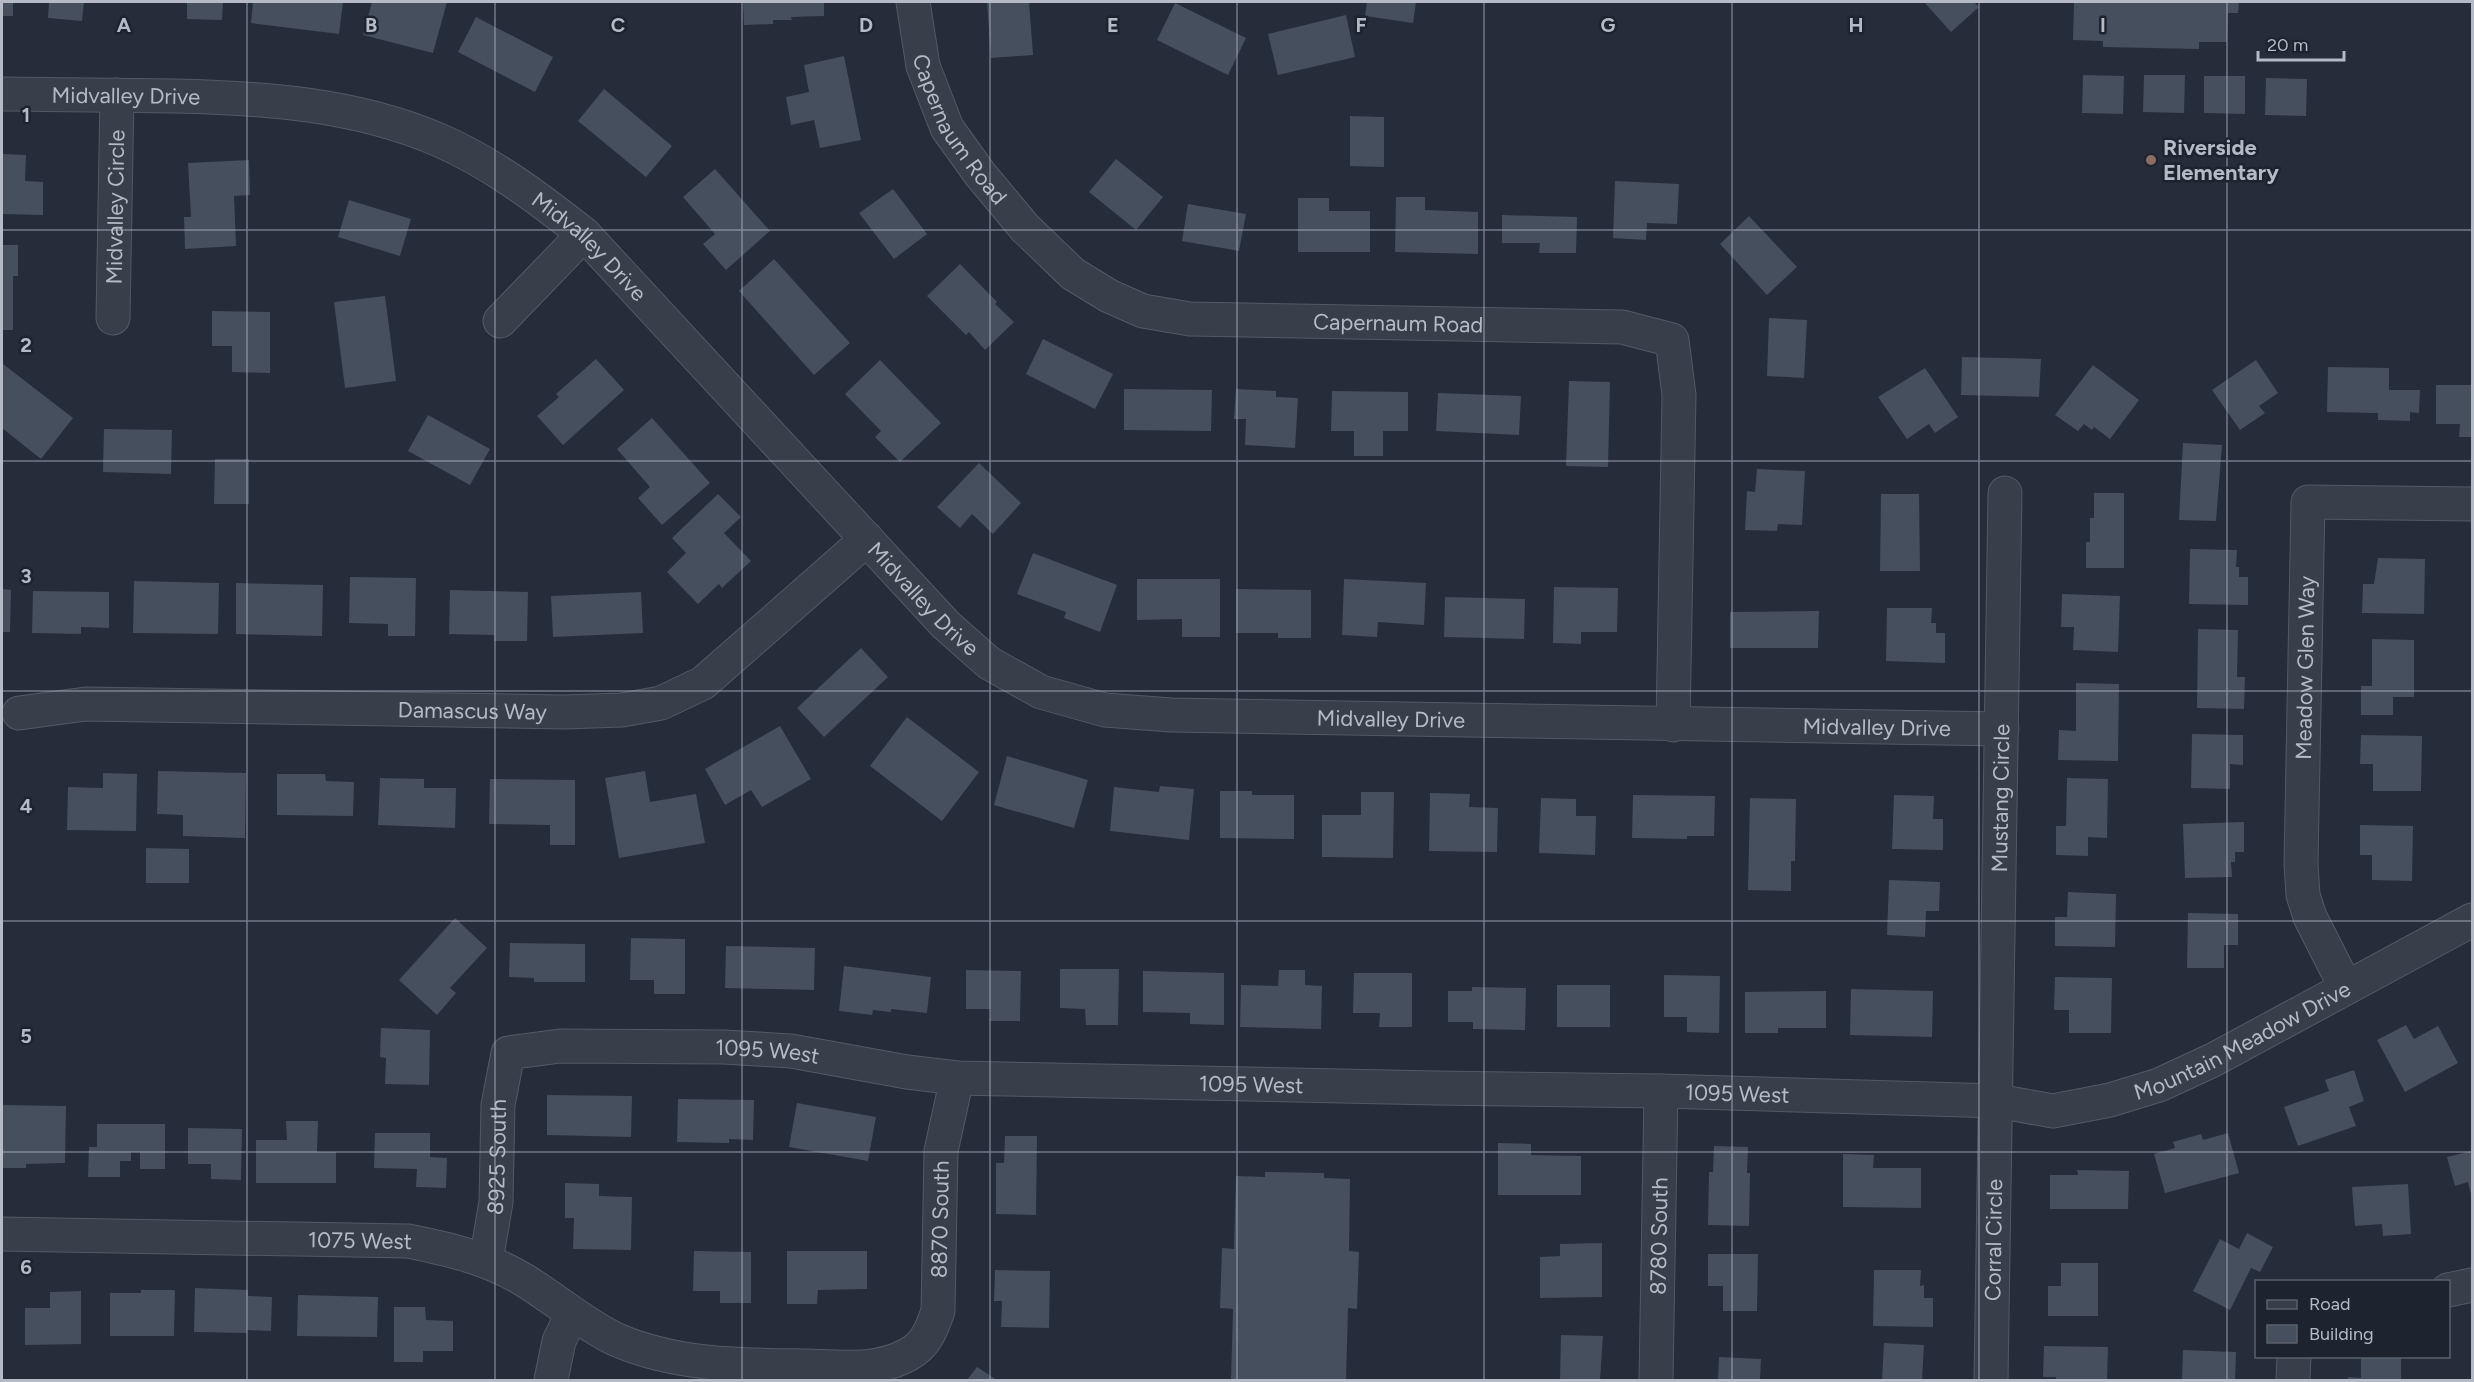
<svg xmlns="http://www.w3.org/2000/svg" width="2474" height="1382" font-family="Figtree,sans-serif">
  <rect width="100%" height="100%" fill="#252c3a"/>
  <g fill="#464f5e">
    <rect x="2" y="2" width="11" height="14"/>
    <path d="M49,2H84L82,21L48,18Z"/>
    <path d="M187,2H223L222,20L187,19Z"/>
    <path d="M253,2H343L339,34L251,23Z"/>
    <path d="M372,2H447L433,53L363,35Z"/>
    <path d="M743,2H824V16L791,17L792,20H773V24L744,25Z"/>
    <path d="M987,2H1029L1033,55L991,58Z"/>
    <path d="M1367,2H1416L1413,23L1365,16Z"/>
    <path d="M1924,2H1974L1979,7L1951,32Z"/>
    <path d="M2074,2H2239L2238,13H2228L2227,42H2199V49L2103,47V41L2073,40Z"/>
    <path d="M1175,3L1246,38L1228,75L1157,40Z"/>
    <path d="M1346,15L1355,57L1278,75L1268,34Z"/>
    <path d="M476,17L553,57L535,92L458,52Z"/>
    <path d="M844,56L861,140L820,148L814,120L791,125L786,97L809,92L804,65Z"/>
    <path d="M2083,75L2124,76L2123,114L2082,113Z"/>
    <path d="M2144,75H2185L2184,113L2143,112Z"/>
    <path d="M2204,76H2245V114L2204,113Z"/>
    <path d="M2266,78L2307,79L2306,116L2265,115Z"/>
    <path d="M604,89L672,146L646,177L578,121Z"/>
    <path d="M1350,116L1384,117V167L1350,166Z"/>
    <path d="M2,154L26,155L25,181L43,182V215L2,214Z"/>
    <path d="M1116,159L1163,197L1136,230L1089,192Z"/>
    <path d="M249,160L250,195L234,196L236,246L185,249L184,217H191L188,163Z"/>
    <path d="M715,169L770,231L726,270L703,244L715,234L683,197Z"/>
    <path d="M1615,181L1679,184L1677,224L1647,223L1646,240L1613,238Z"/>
    <path d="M893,189L927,234L894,259L859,213Z"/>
    <path d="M1396,197H1425V210L1478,212V254L1395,252Z"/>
    <path d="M1298,198H1329V211H1370V252H1298Z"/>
    <path d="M349,200L411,219L400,256L338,237Z"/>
    <path d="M1188,204L1246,214L1239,251L1182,241Z"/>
    <path d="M1502,215L1577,217L1576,253H1539L1540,243H1502Z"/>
    <path d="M1749,216L1797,267L1767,295L1720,244Z"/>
    <path d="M2,245H18V276H13V330H2Z"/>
    <path d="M774,259L850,343L814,375L739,291Z"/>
    <path d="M960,264L997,302L995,304L1014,322L985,350L969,332L966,335L927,296Z"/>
    <path d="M385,296L396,381L345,388L334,302Z"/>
    <path d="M212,311L270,312V373L232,372V346H212Z"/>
    <path d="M1769,318L1807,320L1804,378L1767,376Z"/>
    <path d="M1043,339L1113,374L1095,409L1026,374Z"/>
    <path d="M1962,357L2041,359L2039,397L1961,395Z"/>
    <path d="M596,359L624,390L563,445L537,416L559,397L556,394Z"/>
    <path d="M880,360L941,423L900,462L875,437L881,431L845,394Z"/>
    <path d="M2256,360L2278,393L2259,406L2265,413L2240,430L2212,390Z"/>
    <path d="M3,364L73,418L41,459L2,428V366Z"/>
    <path d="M2093,365L2139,400L2110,439L2094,427L2092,430L2084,424L2078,431L2055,415Z"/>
    <path d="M2328,367L2389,368V390H2420L2419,413L2410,412V421L2378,420V413L2327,412Z"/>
    <path d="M1925,368L1958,417L1935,433L1929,424L1907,439L1878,397Z"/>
    <path d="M1569,381L1610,382L1608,467L1566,466Z"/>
    <path d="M2436,385H2472V437H2459L2460,424H2436Z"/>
    <path d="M1124,389L1212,390L1211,431L1124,430Z"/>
    <path d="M1236,389L1276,391V397L1298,398L1295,448L1245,445L1246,419H1234Z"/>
    <path d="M1332,391L1408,392V431H1383V456H1354V431H1331Z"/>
    <path d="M1438,393L1521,396L1519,435L1436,431Z"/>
    <path d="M428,415L490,449L470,485L408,451Z"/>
    <path d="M652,418L710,483L662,525L638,498L650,487L617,449Z"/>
    <path d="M104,429L172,430L171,474L103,472Z"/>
    <path d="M2183,443L2222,445L2216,521L2179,520Z"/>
    <path d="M215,459H249V504H214Z"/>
    <path d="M979,463L1021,503L993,534L972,514L960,528L937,507Z"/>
    <path d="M1757,469L1805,471L1802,525L1778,524L1777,531L1745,530L1747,491L1755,492Z"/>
    <path d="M2094,493H2124V568H2086V542H2090V518H2094Z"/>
    <path d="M718,494L741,517L724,533L751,561L722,588L719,584L698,604L667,572L686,553L672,538Z"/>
    <path d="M1881,494H1919L1920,571H1880Z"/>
    <path d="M2190,549L2237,550L2236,567H2239V577H2248V605L2189,604Z"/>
    <path d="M1033,553L1117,585L1100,632L1064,618L1066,612L1017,594Z"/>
    <path d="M2378,558L2425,559L2424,614L2362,613L2363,584H2374Z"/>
    <path d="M350,577L416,578L415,636H388V624L349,623Z"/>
    <path d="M1137,579H1220V637H1182V619L1137,620Z"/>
    <path d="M1344,579L1426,583L1424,625L1378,622L1377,637L1342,635Z"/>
    <path d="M134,581L219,583L218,634L133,633Z"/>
    <path d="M236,583L323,585L322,636L236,634Z"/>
    <path d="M1554,587L1618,588L1617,632H1581V644L1553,643Z"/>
    <path d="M2,589L11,590L10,632H2Z"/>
    <path d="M1236,589L1311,590V638H1278V633H1236Z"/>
    <path d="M450,590L528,592L527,641H494V635L449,634Z"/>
    <path d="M33,591L109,592V628L81,627V634L32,633Z"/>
    <path d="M641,592L643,633L553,637L551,596Z"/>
    <path d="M2062,594L2120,596L2118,652L2073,650L2074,627H2061Z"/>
    <path d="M1445,597L1525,599L1524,639L1444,637Z"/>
    <path d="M1887,608H1932L1931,623H1936V633H1945V663L1886,661Z"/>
    <path d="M1819,611L1818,648H1730V612Z"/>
    <path d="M2198,629L2238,630L2237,677H2245L2244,709L2197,708Z"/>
    <path d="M2372,639L2414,640V697H2393V715H2361V686H2372Z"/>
    <path d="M861,648L888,677L824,737L797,708Z"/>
    <path d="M2076,683L2119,684L2118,761L2058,760L2059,730L2076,731Z"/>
    <path d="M907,717L979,772L942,821L870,766Z"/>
    <path d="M780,726L811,779L762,807L751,790L725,805L705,769Z"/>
    <path d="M2192,734L2243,735V765L2230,764V789L2191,788Z"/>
    <path d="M2361,735L2422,736L2421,791H2373V764H2360Z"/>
    <path d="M1007,756L1088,780L1074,828L994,805Z"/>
    <path d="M158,771L246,773L245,838L183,836V815L157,814Z"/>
    <path d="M645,771L650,802L696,794L705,843L619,858L605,778Z"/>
    <path d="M103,773L137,774L136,831L67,830L68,787L103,788Z"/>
    <path d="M277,774H325L326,781L354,782L353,816L277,815Z"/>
    <path d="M380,778L424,779V788H456L455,828L378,825Z"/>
    <path d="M2067,778L2108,779L2107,838L2088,837V856L2056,855V826H2066Z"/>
    <path d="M490,779L575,780V845H550V825L489,824Z"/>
    <path d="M1160,786L1194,789L1189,840L1110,831L1114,787L1159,792Z"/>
    <path d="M1220,791H1252V795H1294V839L1220,838Z"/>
    <path d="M1361,792H1394L1393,858L1322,857V815H1361Z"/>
    <path d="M1430,793L1470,794L1469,807L1498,808L1497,852L1429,851Z"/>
    <path d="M1633,795L1715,796L1714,836H1687V839L1632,838Z"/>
    <path d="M1894,795L1934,796L1933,819H1943V850L1892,849Z"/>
    <path d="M1541,798L1576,799V816H1596L1595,855L1539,853Z"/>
    <path d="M1750,798L1796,799L1795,861H1791V891L1748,890Z"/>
    <path d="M2244,822V852H2235V862H2231L2232,877L2185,878L2183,824Z"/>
    <path d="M2360,825L2413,826L2412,881L2372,880V855H2360Z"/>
    <path d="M146,848L189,849V883H146Z"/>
    <path d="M1889,880L1940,882L1939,911H1926L1925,937L1887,935Z"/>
    <path d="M2068,892L2116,894L2115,947L2055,946V917H2067Z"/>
    <path d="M2188,913L2238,914V945H2224V968H2187Z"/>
    <path d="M455,918L487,948L450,988L456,993L437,1015L399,980Z"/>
    <path d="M631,938L685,939V994H654V980H630Z"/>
    <path d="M510,943L585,944V982H534V978L509,977Z"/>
    <path d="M726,946L815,948L814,990L725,988Z"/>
    <path d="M844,966L931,977L927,1013L891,1009V1012L873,1010L872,1015L839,1011Z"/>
    <path d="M1060,969H1119L1118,1025H1086L1085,1009L1060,1008Z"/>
    <path d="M966,970L1021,971L1020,1021H990L991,1009H966Z"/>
    <path d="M1279,970H1305V985L1322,986L1321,1029L1240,1027L1241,985L1278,986Z"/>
    <path d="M1143,971L1224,973V1025L1190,1024V1013L1143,1012Z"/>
    <path d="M1354,973H1412V1027H1379L1380,1013H1353Z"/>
    <path d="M1664,975L1720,976L1719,1033L1687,1032V1017H1664Z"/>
    <path d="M2055,977L2112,978L2111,1033H2069V1010H2054Z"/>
    <rect x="1557" y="985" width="53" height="42"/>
    <path d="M1472,987L1526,988L1525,1030L1473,1029V1022H1448V991H1472Z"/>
    <path d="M1851,989L1933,991L1932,1037L1850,1035Z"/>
    <path d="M1826,991V1028H1778V1033H1745V992Z"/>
    <path d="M2406,1025L2414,1039L2438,1026L2458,1063L2405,1092L2377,1040Z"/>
    <path d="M381,1028L430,1030L429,1085L385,1084L386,1058L380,1057Z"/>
    <path d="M2354,1070L2364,1101L2349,1107L2356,1126L2298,1146L2284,1107L2329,1091L2325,1080Z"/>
    <path d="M547,1095L632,1096L631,1137L547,1135Z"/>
    <path d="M678,1099L754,1100L753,1140L729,1139V1143L677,1142Z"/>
    <path d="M797,1103L876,1117L868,1161L789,1147Z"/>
    <path d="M2,1105L66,1106L65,1163L26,1164V1168H2Z"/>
    <path d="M286,1121H318L317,1152H336V1183H256V1140H287Z"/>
    <path d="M97,1124H165V1169H140V1152H131V1161H120V1177H88L89,1147H97Z"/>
    <path d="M188,1128L242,1129L241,1180L211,1179V1164H188Z"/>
    <path d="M375,1133H430V1157L447,1158L446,1188L416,1187L417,1169L374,1168Z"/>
    <path d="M2228,1133L2239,1173L2165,1193L2154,1154L2175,1148L2173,1142L2201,1134L2203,1140Z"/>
    <path d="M1005,1136H1037L1036,1215L996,1214V1163H1004Z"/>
    <path d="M1498,1143L1531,1144V1155L1581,1156V1195H1498Z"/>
    <path d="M1714,1146L1748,1147L1747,1173H1750L1749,1226L1708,1225L1709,1172H1713Z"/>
    <path d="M2472,1151V1198L2468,1182L2455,1186L2447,1157Z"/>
    <path d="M1843,1154L1874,1155L1873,1168H1921V1208L1843,1207Z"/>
    <path d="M2077,1170L2129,1171L2128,1209H2050V1175H2078Z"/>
    <path d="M1265,1172L1324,1173V1178L1350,1179L1349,1251L1359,1252L1357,1309L1348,1308L1346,1380H1231L1233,1309L1220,1308L1222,1248L1234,1249L1236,1176L1265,1177Z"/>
    <path d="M565,1183L599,1184V1196L632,1197L631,1250L573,1249L574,1218H565Z"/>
    <path d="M2408,1184L2411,1234L2383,1236L2382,1224L2355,1226L2352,1187Z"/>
    <path d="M2247,1233L2273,1247L2260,1272L2251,1268L2230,1310L2193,1291L2220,1239L2239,1249Z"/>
    <path d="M1602,1243V1297L1540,1298V1257L1560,1256V1244Z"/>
    <path d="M694,1251L751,1252V1303H720V1291H693Z"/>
    <path d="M787,1251H867V1289L818,1290L817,1304H787Z"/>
    <path d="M1708,1254H1758L1757,1311H1723V1286H1708Z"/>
    <path d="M2061,1263H2098V1316H2048V1286H2061Z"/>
    <path d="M995,1270L1050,1271L1049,1328L1001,1327L1002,1301H994Z"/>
    <path d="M1874,1270H1921L1920,1286L1924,1285V1298H1933V1327L1873,1326Z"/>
    <path d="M195,1288L248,1290V1296L272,1297L271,1331L247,1330V1333L194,1332Z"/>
    <path d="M141,1290H175L174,1336H110V1293H141Z"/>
    <path d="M81,1291V1344L25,1345V1308H50V1292Z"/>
    <path d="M298,1295L378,1297L377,1337L297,1336Z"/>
    <path d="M394,1307H425L426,1320L453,1321V1351H423V1362H394Z"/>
    <path d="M1561,1335L1603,1336L1600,1380H1560Z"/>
    <path d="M1884,1343L1924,1345L1922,1380H1882Z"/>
    <path d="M2044,1346L2108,1347L2107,1380H2056V1377H2043Z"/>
    <path d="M2183,1350L2236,1352L2235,1380H2182Z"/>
    <path d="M2361,1356L2401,1357V1380H2348V1377L2361,1378Z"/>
    <path d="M1719,1357L1761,1359L1760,1380H1718Z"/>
    <path d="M977,1367L997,1380H967Z"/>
  </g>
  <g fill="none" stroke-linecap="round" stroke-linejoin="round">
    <g stroke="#535a66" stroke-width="35">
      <g id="minor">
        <path id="s1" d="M913,2L923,66L947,128L980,174L1025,228L1073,274L1109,296L1143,311L1190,319L1622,327L1672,340L1679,395L1673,725"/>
        <path id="s2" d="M2,94C59,95 117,95 175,96C265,98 355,104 439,140C492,163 538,198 584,234L946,625L989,663L1041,692L1105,710L1171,715L2002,729"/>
        <path id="s3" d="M113,318L117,95"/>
        <path d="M500,321L584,234"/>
        <path id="s4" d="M19,713L86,704L564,712L622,710L661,703L703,683L867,539"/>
        <path id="s5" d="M2346,988L2310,917L2303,895L2301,864L2308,502L2472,504"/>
        <path id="s6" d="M2,1234L408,1241C448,1249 488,1258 524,1280C555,1299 582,1323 615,1339C676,1366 742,1365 807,1366C841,1367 878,1372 909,1354C926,1345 932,1328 938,1311L941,1151L957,1078"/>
        <path id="s7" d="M486,1261L496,1202L498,1105L508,1053L560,1046L724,1047L791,1051L907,1072L957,1078L1436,1088L1661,1091L1997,1101L2053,1111L2110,1100L2159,1085L2213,1060L2472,920"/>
        <path d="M2448,1290L2472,1285"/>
        <path d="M551,1380L559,1341L572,1314"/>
        <path id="s8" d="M1656,1380L1661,1091"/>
        <path id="s9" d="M1991,1380L2005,493"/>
        <path d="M2293,1380L2294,1356"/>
      </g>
    </g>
    <use href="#minor" stroke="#383f4b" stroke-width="33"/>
  </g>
  <path fill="none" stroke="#b4bac6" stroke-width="1.5" stroke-opacity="0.55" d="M247,2V1380M495,2V1380M742,2V1380M990,2V1380M1237,2V1380M1484,2V1380M1732,2V1380M1979,2V1380M2227,2V1380M2,230H2472M2,461H2472M2,691H2472M2,921H2472M2,1152H2472"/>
  <circle fill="#8d6e63" stroke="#1d2430" stroke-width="2" cx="2151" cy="160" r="6"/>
  <g text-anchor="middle" stroke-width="5" stroke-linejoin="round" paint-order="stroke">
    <g font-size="22" fill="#b4bac6" stroke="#1d2430">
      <text dy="8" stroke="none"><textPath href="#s2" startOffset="124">Midvalley Drive</textPath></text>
      <text dy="8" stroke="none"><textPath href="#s1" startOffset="138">Capernaum Road</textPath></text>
      <text dy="8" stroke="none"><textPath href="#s3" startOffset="111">Midvalley Circle</textPath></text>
      <text dy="8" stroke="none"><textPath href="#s2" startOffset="628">Midvalley Drive</textPath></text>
      <text dy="8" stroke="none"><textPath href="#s1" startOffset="660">Capernaum Road</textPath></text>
      <text dy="8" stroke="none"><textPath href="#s2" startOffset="1114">Midvalley Drive</textPath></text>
      <text dy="8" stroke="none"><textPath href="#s5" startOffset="330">Meadow Glen Way</textPath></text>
      <text dy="8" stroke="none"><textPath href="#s4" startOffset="454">Damascus Way</textPath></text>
      <text dy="8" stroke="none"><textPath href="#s2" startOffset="1618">Midvalley Drive</textPath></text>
      <text dy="8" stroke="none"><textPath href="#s2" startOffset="2104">Midvalley Drive</textPath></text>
      <text dy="8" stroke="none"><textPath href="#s9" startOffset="582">Mustang Circle</textPath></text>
      <text dy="8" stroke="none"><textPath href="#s7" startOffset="1962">Mountain Meadow Drive</textPath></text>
      <text dy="8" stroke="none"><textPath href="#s7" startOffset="470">1095 West</textPath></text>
      <text dy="8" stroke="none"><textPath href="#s7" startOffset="956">1095 West</textPath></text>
      <text dy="8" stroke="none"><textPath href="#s7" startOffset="1442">1095 West</textPath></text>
      <text dy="8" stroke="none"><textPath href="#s7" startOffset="105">8925 South</textPath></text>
      <text dy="8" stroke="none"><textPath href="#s6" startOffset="1082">8870 South</textPath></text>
      <text dy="8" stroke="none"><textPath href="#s8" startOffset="144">8780 South</textPath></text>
      <text dy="8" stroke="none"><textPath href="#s6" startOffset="358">1075 West</textPath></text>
      <text dy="8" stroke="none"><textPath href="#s9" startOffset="140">Corral Circle</textPath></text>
    </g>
    <g font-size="22" font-weight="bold" fill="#b4bac6" stroke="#1d2430" text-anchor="start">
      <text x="2163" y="155">Riverside<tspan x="2163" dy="25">Elementary</tspan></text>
    </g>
  </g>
  <g font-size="20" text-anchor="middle" font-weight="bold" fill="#b4bac6" stroke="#1d2430" stroke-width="5" stroke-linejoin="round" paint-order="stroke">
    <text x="124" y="32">A</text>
    <text x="371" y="32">B</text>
    <text x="618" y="32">C</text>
    <text x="866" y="32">D</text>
    <text x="1113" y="32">E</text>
    <text x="1361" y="32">F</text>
    <text x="1608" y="32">G</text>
    <text x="1856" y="32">H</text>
    <text x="2103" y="32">I</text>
    <text x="26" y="122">1</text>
    <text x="26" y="352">2</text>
    <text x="26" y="583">3</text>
    <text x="26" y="813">4</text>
    <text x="26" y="1043">5</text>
    <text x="26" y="1274">6</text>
  </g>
  <rect width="2474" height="1382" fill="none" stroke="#b4bac6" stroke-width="6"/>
  <rect x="2255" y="1280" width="195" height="78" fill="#1d2430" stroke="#59606c" stroke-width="1.5"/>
  <rect x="2267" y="1300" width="30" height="9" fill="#383f4b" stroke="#59606c" stroke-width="1.5"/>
  <text x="2309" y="1310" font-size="18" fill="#b4bac6">Road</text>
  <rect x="2267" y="1325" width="30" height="18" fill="#464f5e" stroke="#59606c" stroke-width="1.5"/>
  <text x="2309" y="1340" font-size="18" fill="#b4bac6">Building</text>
  <path d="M2258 51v9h86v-9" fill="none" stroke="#b4bac6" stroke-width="3"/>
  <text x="2267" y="51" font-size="18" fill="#b4bac6" stroke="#1d2430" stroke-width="4.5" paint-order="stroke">20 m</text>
</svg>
